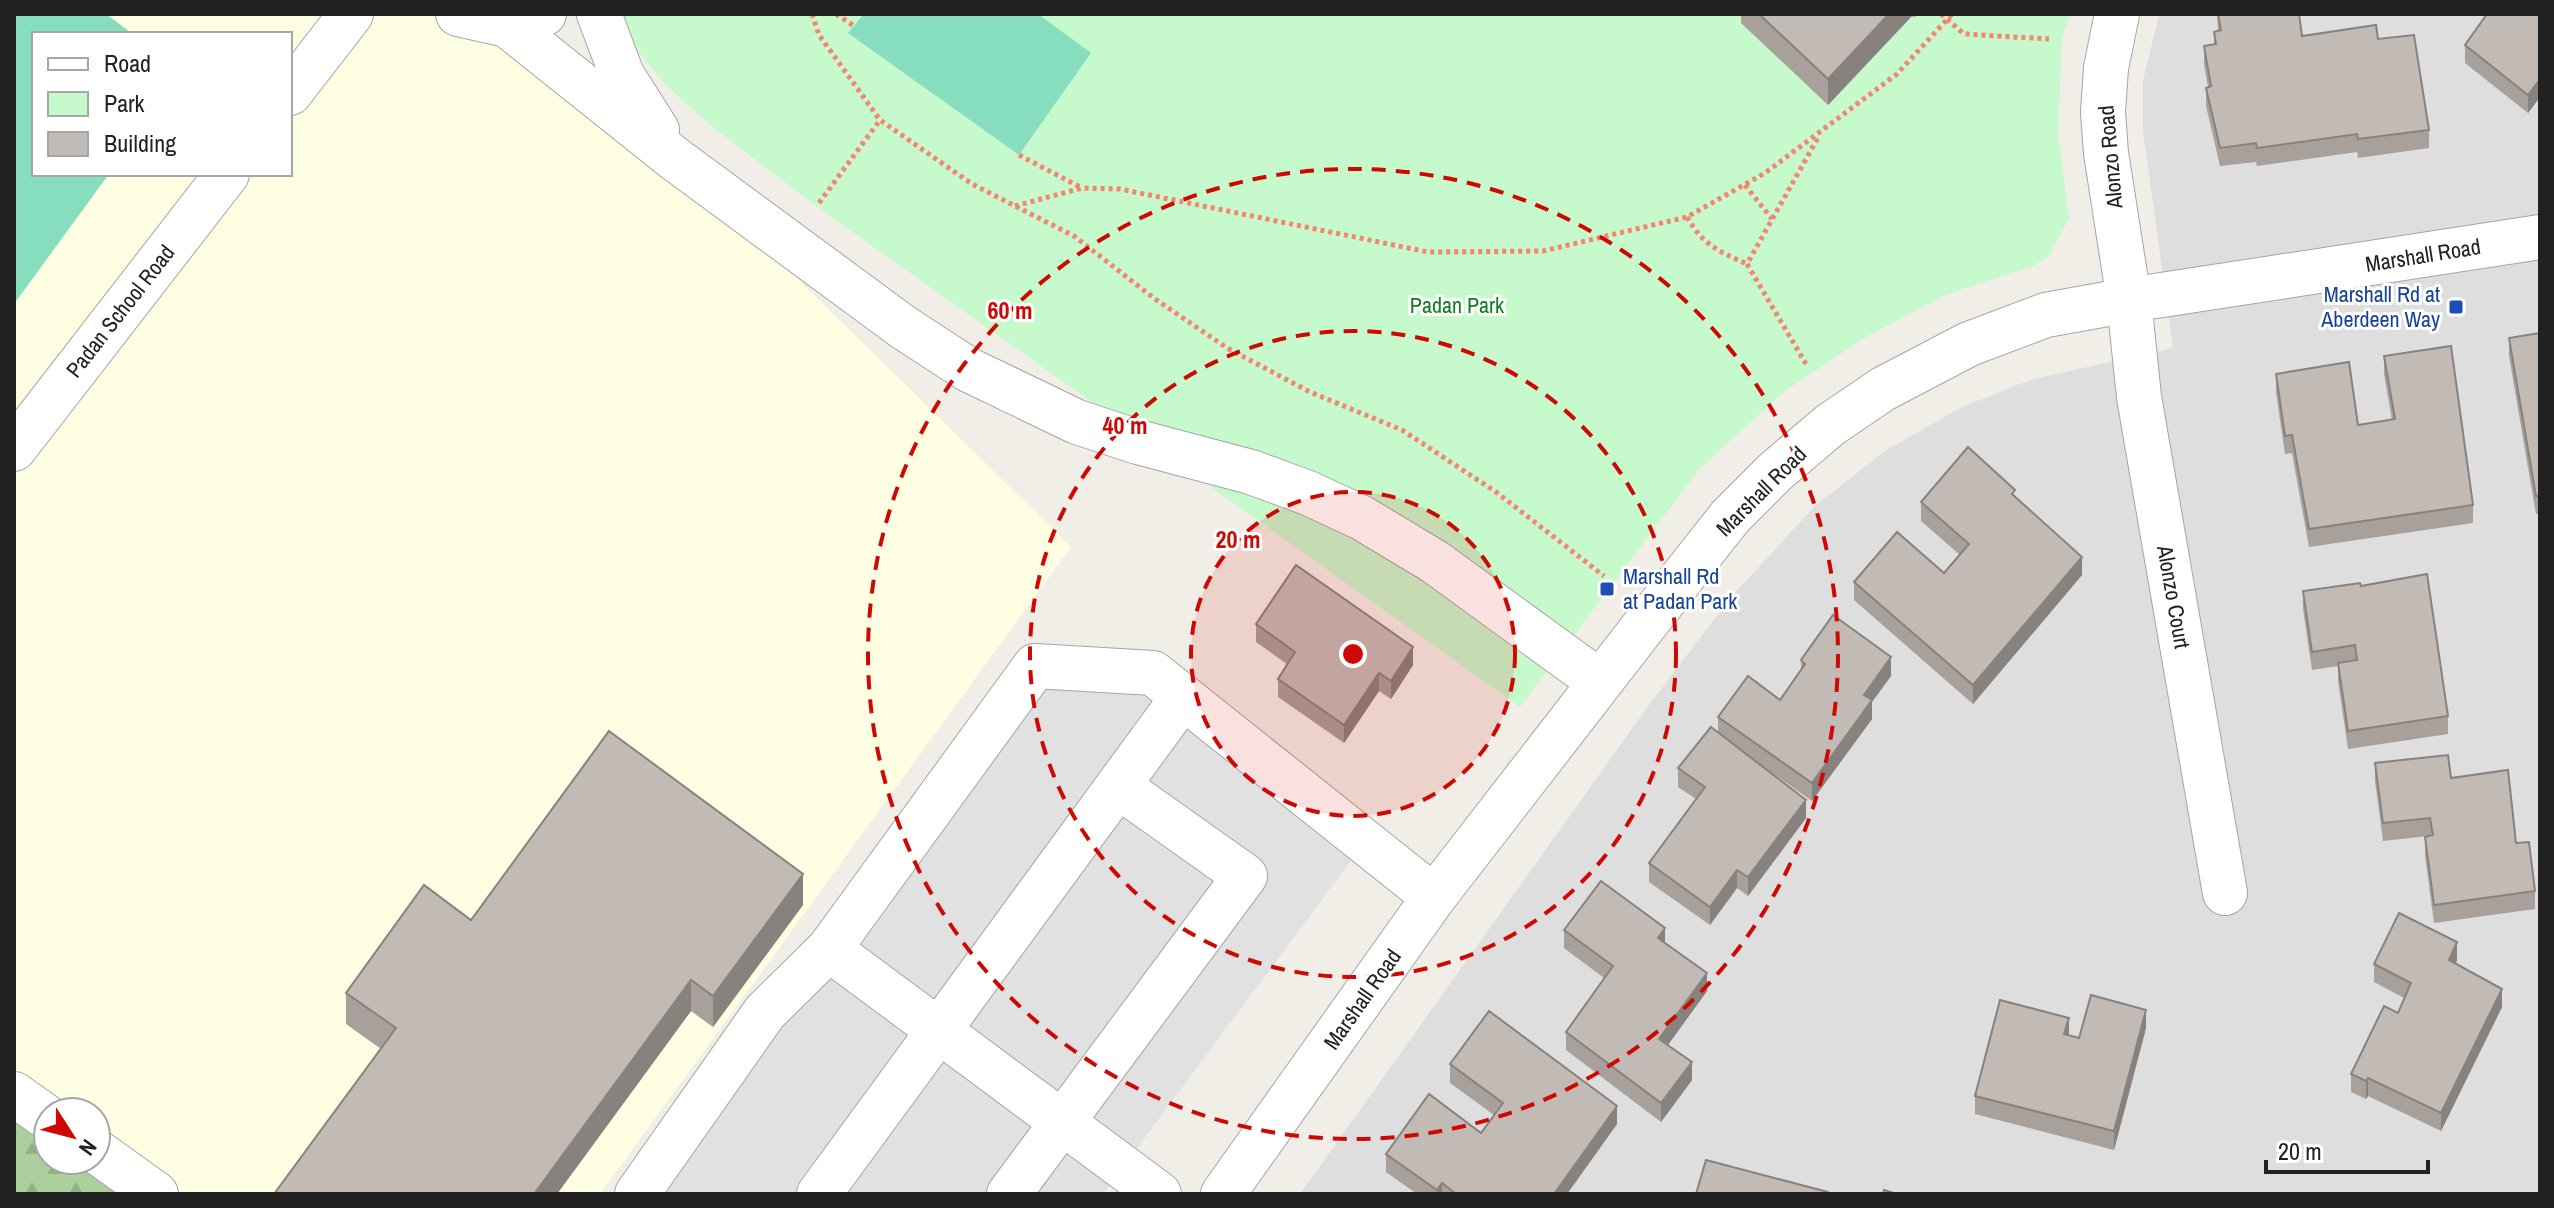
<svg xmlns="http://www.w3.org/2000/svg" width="2554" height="1208" font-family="'Archivo Narrow',sans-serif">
  <defs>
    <pattern id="forest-firs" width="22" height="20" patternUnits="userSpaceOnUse" patternTransform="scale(2)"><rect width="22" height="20" fill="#abcf9d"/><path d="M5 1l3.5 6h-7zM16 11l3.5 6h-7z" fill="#93b187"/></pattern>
  </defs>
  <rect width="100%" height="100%" fill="#f1eee7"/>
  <path fill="#dfdede" d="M2159,14H2540V1194H1300L1651,702L1732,596L1815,506L1885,451L1960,408L2030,380L2173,348L2143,131V81Z"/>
  <path fill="#fefee3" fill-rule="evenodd" d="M14,14H458L675,159L1071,547L600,1194H131L96,1160V1112H14ZM34,34H290V174H34Z"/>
  <path fill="url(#forest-firs)" d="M14,1112L48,1136V1160H83L131,1194H14Z"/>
  <path fill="#c6f9cc" d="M622,14H2070L2062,40L2058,133L2069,218L2049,256L2033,266L1945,295L1866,337L1785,391L1700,468L1520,707L816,206L710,125L667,86L632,45Z"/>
  <g fill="#87debf">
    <path d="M14,14H106L133,34H34V174H109L14,304Z"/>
    <path d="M864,14H1038L1091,53L1019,155L848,33Z"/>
  </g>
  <path fill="#e1e1e1" d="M1035,666L1153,673L1364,843L1103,1194H637Z"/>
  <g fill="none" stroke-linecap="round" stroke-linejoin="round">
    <g stroke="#a5a5a5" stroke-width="46">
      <g id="minor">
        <path d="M458,14L507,25L544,14"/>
        <path d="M599,14L622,75L657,130"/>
        <path d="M2117,14L2106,68L2103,112L2106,153L2129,300L2139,397L2225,893"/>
        <path d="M507,25L675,159L903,327L969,370L1077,422L1138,442L1251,472L1308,493L1362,518L1435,562L1600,682"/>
        <path d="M290,93L351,14"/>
        <path d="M14,449L227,174"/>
        <path d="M829,949L1159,1194"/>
        <path d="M14,1094L48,1118"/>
        <path d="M96,1151L156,1194"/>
        <path d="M637,1194L765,1012L829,949L1035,666L1153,673L1434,897"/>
        <path d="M819,1194L1183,697"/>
        <path d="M1009,1194L1245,876L1118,786"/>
        <path d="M1223,1194L1434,897L1647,622L1730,517L1776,471L1830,425L1883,389L1969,344L2046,315L2129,300L2540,237"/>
      </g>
    </g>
    <g stroke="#f78372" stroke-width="5" stroke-dasharray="4 4" stroke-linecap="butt">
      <path d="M812,14L819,35L880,120L972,184L1074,236L1155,299L1227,348L1310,392L1402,430L1496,492L1604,576"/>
      <path d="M836,14L854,26"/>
      <path d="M1941,14L1964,34L2049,39"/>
      <path d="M1912,16L1914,14"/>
      <path d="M1019,155L1082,188"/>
      <path d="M1745,185L1772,219"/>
      <path d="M819,203L880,120"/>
      <path d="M1015,206L1082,188L1120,189L1428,252L1543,251L1687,217L1765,173L1897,74L1952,14"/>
      <path d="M1687,217C1703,245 1718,251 1747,264"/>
      <path d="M1806,364L1747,264L1819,136"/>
    </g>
    <use href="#minor" stroke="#fff" stroke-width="44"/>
  </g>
  <g fill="#a7a09b">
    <path d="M1741,14H1912V16L1828,105L1741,23Z"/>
    <path d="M2217,14H2299L2302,36L2378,39L2429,130V148L2358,158L2357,152L2257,166L2256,162L2220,166L2206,106V88L2208,87L2204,64V46L2214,44V32L2218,31Z"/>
    <path d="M2540,14V97L2528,113L2465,63V45Z"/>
    <path d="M2540,333V514H2536L2509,356V338Z"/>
    <path d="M2384,356L2473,505V523L2309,547L2292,453L2285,454L2276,392V374L2358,425L2392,420L2384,374Z"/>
    <path d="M2015,497L2082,575L1973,704L1854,600V582L1944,573L1960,555L1921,521V502Z"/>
    <path d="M2361,586L2448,716V734L2348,749L2338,681V666L2312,670L2303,609V591Z"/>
    <path d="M1256,624L1413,665L1391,699L1379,691L1344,743L1278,697V679L1287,664L1256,642Z"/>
    <path d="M1801,660L1891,676L1872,702V719L1812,801L1751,758L1806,818L1748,896L1737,888L1710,925L1649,882V863L1696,799L1678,787V768L1718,733V717L1780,700L1801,671Z"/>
    <path d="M2375,763L2451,778L2516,843L2535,891V909L2434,923L2425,855V837L2428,836L2383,841L2375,781Z"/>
    <path d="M803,905L713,1027L691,1011L557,1194H274L381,1049L346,1024V993Z"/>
    <path d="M1564,930L1665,943L1707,991L1668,1045L1692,1080L1661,1122L1566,1050V1032L1604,978L1564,948Z"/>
    <path d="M2457,960L2456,964L2502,1007L2441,1131L2368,1096L2366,1099L2351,1092V1074L2398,1013L2404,998L2374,982V964Z"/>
    <path d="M2146,1028L2114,1150L1975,1114V1096L2069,1035L2079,1038Z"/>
    <path d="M1450,1064L1617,1124L1567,1194H1417L1386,1172V1154L1481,1133L1494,1115L1450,1083Z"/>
  </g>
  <g fill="#88827e">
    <path d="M1889,14H1912V16L1828,105V79Z"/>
    <path d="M2540,79V97L2528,113V95Z"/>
    <path d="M2082,557V575L1973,704V685Z"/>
    <path d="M1413,647V665L1391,699V681Z"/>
    <path d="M1891,657V676L1872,702V719L1812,801V783L1864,695Z"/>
    <path d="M1379,673V691L1344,743V725Z"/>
    <path d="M1806,800V818L1748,896V877Z"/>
    <path d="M1737,870V888L1710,925V907Z"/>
    <path d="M803,874V905L713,1027V996Z"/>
    <path d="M1665,928V946L1658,938Z"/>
    <path d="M2457,942V960L2449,978V960Z"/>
    <path d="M1707,973V991L1659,1057V1039Z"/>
    <path d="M691,980V1011L557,1194H534Z"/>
    <path d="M2502,989V1007L2441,1131V1113Z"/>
    <path d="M2146,1010V1028L2114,1150V1131Z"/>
    <path d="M2069,1018V1036L2064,1034Z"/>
    <path d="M1692,1062V1080L1661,1122V1103Z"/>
    <path d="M2368,1078V1096L2366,1099V1081Z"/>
    <path d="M1617,1106V1124L1567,1194H1554Z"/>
    <path d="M1442,1183V1194H1437V1190Z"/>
  </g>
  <g fill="#c2bab4" stroke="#88827e" stroke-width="2">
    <path d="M1759,14H1889L1828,79Z"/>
    <path d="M2218,14H2299L2302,36L2376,25L2378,39L2414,35L2429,130L2358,139L2357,134L2257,148L2256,143L2220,148L2206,88L2211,86L2204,46L2216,44L2214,32L2221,30Z"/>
    <path d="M2487,14H2540V79L2528,95L2465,45Z"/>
    <path d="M2540,333V496H2536L2509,338Z"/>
    <path d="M2451,346L2473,505L2309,529L2292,435L2285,436L2276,374L2349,362L2358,425L2395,419L2384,356Z"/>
    <path d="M1968,447L2015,490L2012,494L2082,557L1973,685L1854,582L1897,532L1944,573L1969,544L1921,502Z"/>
    <path d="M1296,565L1413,647L1391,681L1379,673L1344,725L1278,679L1295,652L1256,624Z"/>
    <path d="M2427,574L2448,716L2348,731L2338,663L2357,660L2355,645L2312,652L2303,591L2360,583L2361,586Z"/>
    <path d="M1833,615L1891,657L1864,695L1872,700L1812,783L1718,717L1748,676L1780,700L1805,664L1801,660Z"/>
    <path d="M1711,727L1806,800L1748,877L1737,870L1710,907L1649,863L1705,787L1678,768Z"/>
    <path d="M609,731L803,874L713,996L691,980L534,1194H274L396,1028L346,993L424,885L471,920Z"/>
    <path d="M2448,755L2451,778L2508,770L2516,843L2529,842L2535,891L2434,905L2425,837L2433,835L2430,818L2383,823L2375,763Z"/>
    <path d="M1601,881L1665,928L1658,938L1707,973L1659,1039L1692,1062L1661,1103L1566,1032L1613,966L1564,930Z"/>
    <path d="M2399,913L2457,942L2449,960L2502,989L2441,1113L2368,1078L2366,1081L2351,1074L2384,1006L2398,1013L2411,983L2374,964Z"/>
    <path d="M2091,995L2146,1010L2114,1131L1975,1096L2000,1000L2069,1018L2064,1034L2079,1038Z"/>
    <path d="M1489,1011L1617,1106L1554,1194H1456L1442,1183L1437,1190L1386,1154L1429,1094L1481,1133L1503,1103L1450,1064Z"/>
    <path d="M1706,1160L1828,1192V1194H1696Z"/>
    <path d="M1884,1190L1897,1194H1883Z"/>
  </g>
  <circle cx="1353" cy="654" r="162" fill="#ce0904" fill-opacity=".12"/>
  <g fill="none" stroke="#ce0904" stroke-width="4" stroke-dasharray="14 10">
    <circle cx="1353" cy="654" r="162"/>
    <circle cx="1353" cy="654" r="323"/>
    <circle cx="1353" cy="654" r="485"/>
  </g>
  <g fill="#1a4fb4" stroke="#fff" stroke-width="3">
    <rect x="2448" y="299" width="16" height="16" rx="4"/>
    <rect x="1599" y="581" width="16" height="16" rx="4"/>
  </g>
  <g text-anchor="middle" stroke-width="6" stroke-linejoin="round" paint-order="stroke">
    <g font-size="22" fill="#212121" stroke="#fff">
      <text transform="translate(2110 157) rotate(-95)" y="8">Alonzo Road</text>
      <text transform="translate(2423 255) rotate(-9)" y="8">Marshall Road</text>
      <text transform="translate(120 311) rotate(-52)" y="8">Padan School Road</text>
      <text transform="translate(1761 491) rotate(-45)" y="8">Marshall Road</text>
      <text transform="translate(2174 597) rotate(80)" y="8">Alonzo Court</text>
      <text transform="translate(1362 999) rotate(-55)" y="8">Marshall Road</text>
    </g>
    <g font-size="22" fill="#164399" stroke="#fff" text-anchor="end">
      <text x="2440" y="302">Marshall Rd at<tspan x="2440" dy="25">Aberdeen Way</tspan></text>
      <text x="1623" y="584" text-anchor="start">Marshall Rd<tspan x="1623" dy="25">at Padan Park</tspan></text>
    </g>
    <g font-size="22" fill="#0e7f1a" stroke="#fff">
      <text x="1457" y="313">Padan Park</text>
    </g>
  </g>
  <circle cx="1353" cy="654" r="12" fill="#ce0904" stroke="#fff" stroke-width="4"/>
  <g font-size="24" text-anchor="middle" font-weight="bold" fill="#ce0904" stroke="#fff" stroke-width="6" stroke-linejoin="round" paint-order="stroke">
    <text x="1010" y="319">60 m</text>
    <text x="1125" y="434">40 m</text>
    <text x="1238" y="548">20 m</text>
  </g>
  <rect width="2554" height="1208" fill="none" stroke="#212121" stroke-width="32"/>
  <rect x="32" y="32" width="260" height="144" fill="#ffffff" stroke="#a6a6a6" stroke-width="2"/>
  <rect x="48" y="58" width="40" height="12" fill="#ffffff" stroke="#a6a6a6" stroke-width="2"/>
  <text x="104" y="72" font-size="24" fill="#212121">Road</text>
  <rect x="48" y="92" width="40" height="24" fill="#c6f9cc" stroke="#a6a6a6" stroke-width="2"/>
  <text x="104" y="112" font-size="24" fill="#212121">Park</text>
  <rect x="48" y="132" width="40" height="24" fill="#c2bab4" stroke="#a6a6a6" stroke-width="2"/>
  <text x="104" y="152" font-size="24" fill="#212121">Building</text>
  <g transform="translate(72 1136) rotate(126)"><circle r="38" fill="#ffffff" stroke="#a6a6a6" stroke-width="2"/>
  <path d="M0-6L14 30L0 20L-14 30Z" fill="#ce0904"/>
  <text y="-12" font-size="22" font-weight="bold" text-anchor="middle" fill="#212121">N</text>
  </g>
  <path d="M2266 1160v12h162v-12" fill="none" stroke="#212121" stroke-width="4"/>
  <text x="2278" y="1160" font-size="24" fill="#212121" stroke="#ffffff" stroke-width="6" paint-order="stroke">20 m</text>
</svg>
